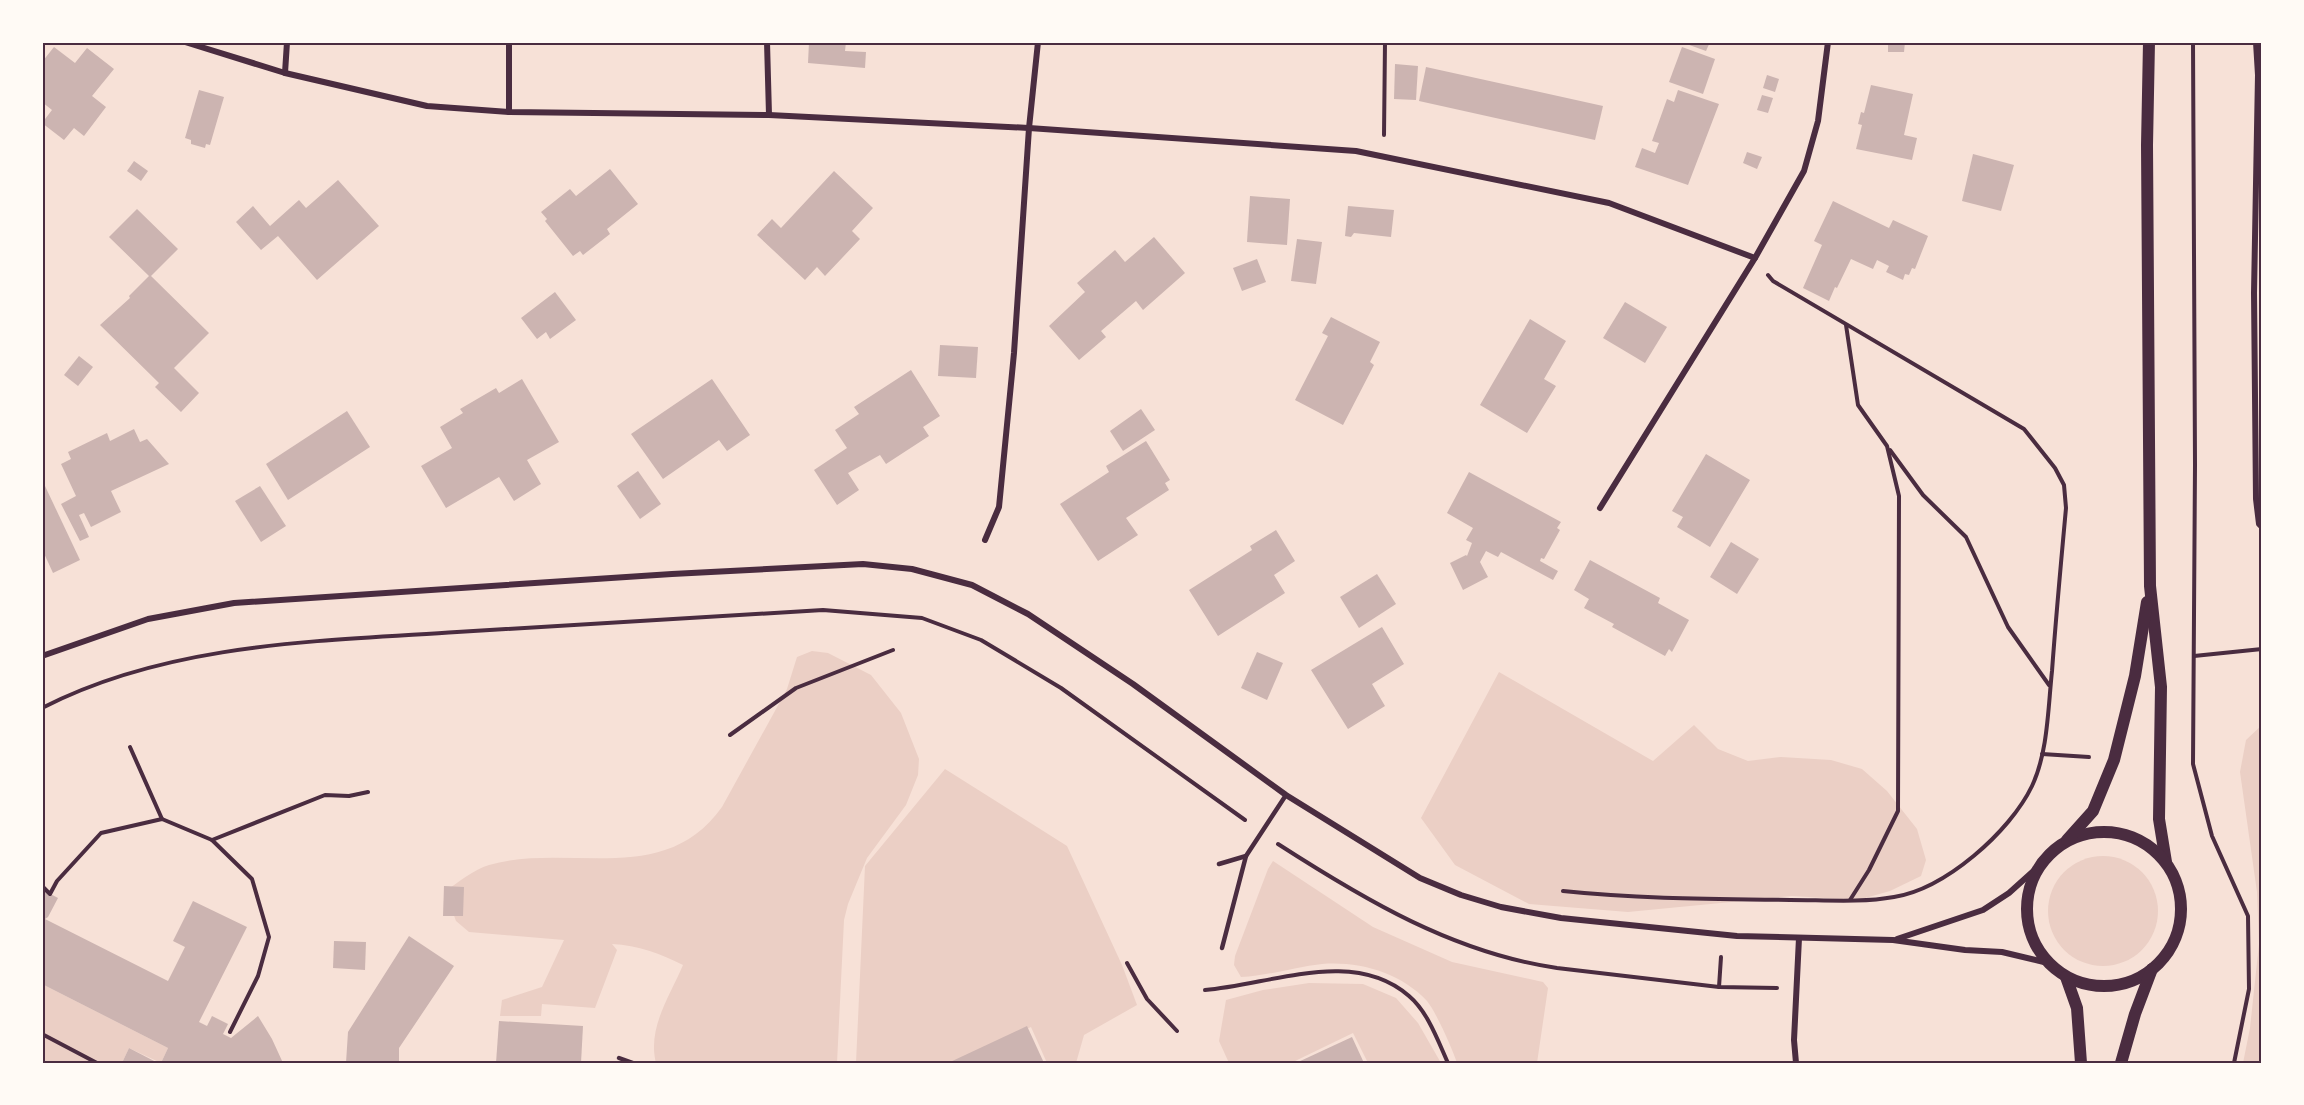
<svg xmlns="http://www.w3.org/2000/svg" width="2304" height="1105" font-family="Commissioner,sans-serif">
  <rect width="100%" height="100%" fill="#f7e1d7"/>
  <g fill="#ebcfc5">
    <path d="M812,651L828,653L871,675L901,713L919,759L918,775L906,805L867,858L848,904L844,920L837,1063H656C647,1028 670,996 683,965C661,954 638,945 612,944L617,950L595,1008L542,1004L541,1016H500L502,1000L542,987L564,940L469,932L456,921L445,891C458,883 474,869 489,865C567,842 664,889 722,807L787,689L797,657Z"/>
    <path d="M1499,672L1653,761L1694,725L1718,749L1748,761L1781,757L1831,760L1862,769L1887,791L1917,829L1926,860L1921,876L1890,891L1858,900L1792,896L1628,912L1529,904L1455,865L1421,818Z"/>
    <path d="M2262,725V1063H2243L2250,1028L2259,944L2257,892L2240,772L2246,740Z"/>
    <path d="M945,769L1067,846L1122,965L1137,1005L1084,1035L1076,1063H1047L1031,1027L951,1063H856L865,866Z"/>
    <circle cx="2103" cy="911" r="55"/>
    <path d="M1273,861L1373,927L1452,962L1543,982L1548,988L1537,1063H1457C1452,1048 1436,1012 1427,1001C1401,973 1360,961 1322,964C1295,967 1268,976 1241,977L1234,965L1235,956L1268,869Z"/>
    <path d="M1309,983L1363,984L1396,998L1418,1023L1441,1063H1406L1404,1061L1399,1063H1368L1353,1033L1291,1063H1229L1219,1041L1226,1000L1263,990Z"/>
    <path d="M42,984L168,1048L161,1063L129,1048L122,1063H42Z"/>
  </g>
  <g fill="#ccb4b1">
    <path d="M809,42H846L845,51L866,52L865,68L808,63Z"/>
    <path d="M1681,42H1710L1706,51Z"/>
    <path d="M1888,42H1905L1904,52H1888Z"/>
    <path d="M54,47L75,63L87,48L114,69L92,96L106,107L84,136L74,128L64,140L42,123L52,110L42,102V62Z"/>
    <path d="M1682,47L1715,59L1703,94L1669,82Z"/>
    <path d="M1395,64L1418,66L1416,100L1394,99Z"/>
    <path d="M1426,67L1603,106L1595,140L1419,101Z"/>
    <path d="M1767,75L1779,79L1775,92L1763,88Z"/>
    <path d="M1871,85L1913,94L1904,135L1917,138L1912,160L1856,149L1862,125L1858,124L1861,112L1864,113Z"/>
    <path d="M199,90L224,97L210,145L206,144L205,148L191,144V140L185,138Z"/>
    <path d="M1678,90L1719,104L1688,185L1635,167L1642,148L1655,153L1659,143L1652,141L1667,99L1674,102Z"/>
    <path d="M1762,95L1773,98L1768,113L1757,110Z"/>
    <path d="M1747,152L1762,157L1757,169L1743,163Z"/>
    <path d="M1973,154L2014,165L2001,211L1962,201Z"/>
    <path d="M134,161L148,171L141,181L127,171Z"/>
    <path d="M610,169L638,204L607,229L610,234L583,255L580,251L573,256L545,221L547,219L541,212L570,189L576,196Z"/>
    <path d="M834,171L873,208L852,231L860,239L825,276L817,267L805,280L757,235L772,219L781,228Z"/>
    <path d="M338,180L379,226L317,280L278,236L261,250L236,222L253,206L270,226L299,200L306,208Z"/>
    <path d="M1250,196L1290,199L1287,245L1247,242Z"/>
    <path d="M1833,201L1889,228L1893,220L1928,236L1915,269L1912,268L1909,275L1905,274L1903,280L1886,272L1889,266L1877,260L1873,269L1851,259L1837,288L1835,287L1829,301L1803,288L1822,245L1814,241Z"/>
    <path d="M1348,206L1394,210L1391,237L1354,233L1351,237L1345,236Z"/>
    <path d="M137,209L178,249L151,276L209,333L174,368L199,393L181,412L155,387L159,383L100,325L130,298L129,296L149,276L109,237Z"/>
    <path d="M1154,237L1185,273L1143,310L1136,301L1101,331L1106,337L1079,360L1049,326L1085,292L1077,283L1115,250L1125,262Z"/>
    <path d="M1297,239L1322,242L1316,284L1291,281Z"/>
    <path d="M1257,259L1266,282L1242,291L1233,268Z"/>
    <path d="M555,292L576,320L550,339L546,332L537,339L521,318Z"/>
    <path d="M1625,302L1667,327L1645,363L1603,338Z"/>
    <path d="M1331,317L1380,342L1370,362L1374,365L1343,425L1295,400L1328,336L1322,333Z"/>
    <path d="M1530,319L1566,341L1544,379L1556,386L1527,433L1480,405Z"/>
    <path d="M940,345L978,347L976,378L938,376Z"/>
    <path d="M79,356L93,367L78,386L64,375Z"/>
    <path d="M911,370L940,416L923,427L929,436L886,464L880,455L848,473L859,490L837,505L814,470L847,448L835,430L859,414L854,407Z"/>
    <path d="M522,379L559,442L527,460L541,484L514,501L499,477L446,508L421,466L452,448L440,427L463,413L460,409L496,388L499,393Z"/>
    <path d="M712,379L750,435L727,451L719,440L663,479L631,434Z"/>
    <path d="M1141,409L1155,430L1123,451L1110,431Z"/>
    <path d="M347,411L370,447L288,500L266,464Z"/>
    <path d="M134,429L140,442L147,439L169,464L111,491L121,512L91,527L84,513L79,515L89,537L80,541L61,504L76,496L61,464L71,459L68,452L107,433L110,441Z"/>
    <path d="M1146,441L1170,480L1165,483L1169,490L1126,518L1138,535L1098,561L1060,504L1109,472L1106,466Z"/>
    <path d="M1706,454L1750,480L1710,547L1677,527L1683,517L1672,511Z"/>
    <path d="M638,471L661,504L640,519L617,486Z"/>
    <path d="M1469,472L1561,522L1557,528L1560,530L1544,559L1541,558L1540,561L1558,571L1553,580L1501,552L1498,557L1486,551L1480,562L1488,577L1463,590L1450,563L1466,555L1467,556L1472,543L1466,540L1473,528L1447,513Z"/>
    <path d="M45,486L80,560L53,573L42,549V488Z"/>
    <path d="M260,486L286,526L261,542L235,501Z"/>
    <path d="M1276,530L1295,561L1274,575L1285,593L1218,636L1189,590L1252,550L1250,546Z"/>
    <path d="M1731,542L1759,559L1737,594L1710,577Z"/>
    <path d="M1590,560L1660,598L1658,603L1689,620L1672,652L1669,649L1665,656L1612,627L1614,624L1584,608L1589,599L1574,590Z"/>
    <path d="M1377,574L1396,604L1359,628L1340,597Z"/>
    <path d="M1382,627L1404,664L1372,684L1385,706L1348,729L1311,670Z"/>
    <path d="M1257,652L1283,663L1267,700L1241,688Z"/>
    <path d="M444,886L464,887L463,916H443Z"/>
    <path d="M43,890L58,898L48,917L45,919L168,981L185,947L173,941L193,901L247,927L199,1022L207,1026L212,1016L228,1024L223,1034L231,1038L258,1016L272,1039L283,1063H161L168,1048L42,984Z"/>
    <path d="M409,936L454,966L399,1048V1063H346L348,1032Z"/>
    <path d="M334,941L366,942L365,970L333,968Z"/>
    <path d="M499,1021L583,1026L581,1063H496Z"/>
    <path d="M1027,1026L1044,1063H948Z"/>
    <path d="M1352,1037L1364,1063H1296Z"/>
    <path d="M129,1048L158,1063H122Z"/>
  </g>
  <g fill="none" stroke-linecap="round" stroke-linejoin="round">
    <g stroke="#4a2c40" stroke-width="4">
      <path d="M2193,42L2195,465L2193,764L2212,836L2248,916L2249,989L2234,1063"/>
      <path d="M1384,135L1385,42"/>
      <path d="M1846,325L1858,405L1887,446L1899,496L1898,811L1869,870L1850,900"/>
      <path d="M1890,450L1923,495L1966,537L2008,627L2049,685"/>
      <path d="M2194,656L2262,649"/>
      <path d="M42,708C168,643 318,641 457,632C579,624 701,617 823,610L922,618L981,640L1061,688L1245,820"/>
      <path d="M730,735L796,688L893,650"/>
      <path d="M130,747L162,819"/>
      <path d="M2042,754L2089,757"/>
      <path d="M212,840L325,795L349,796L368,792"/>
      <path d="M1278,844C1365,900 1454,953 1557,968L1719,987L1777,988"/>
      <path d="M42,886L50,894L57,881L101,833L162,819L212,840L252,879L269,937L258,976L230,1032"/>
      <path d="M1563,891C1639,899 1714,899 1790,900C1824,900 1861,903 1894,897C1945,889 2010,832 2032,786C2048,752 2048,708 2052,671C2056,616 2061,562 2066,508L2064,485L2055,468L2024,429L1773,281L1768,275"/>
      <path d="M1127,963L1147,999L1177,1031"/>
      <path d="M1719,987L1721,957"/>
      <path d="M1205,990C1270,985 1353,947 1409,996C1428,1012 1438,1041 1448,1063"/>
      <path d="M42,1034L97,1063"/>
    </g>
    <g stroke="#4a2c40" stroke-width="4.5">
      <path d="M1219,864L1246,856L1286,795"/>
      <path d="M1222,948L1246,856"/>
      <path d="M619,1058L633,1063"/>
    </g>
    <g stroke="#4a2c40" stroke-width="6">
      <path d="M185,42L285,73L427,106L509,112L769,115L1029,128L1356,151L1609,203L1755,258"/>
      <path d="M509,42V112"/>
      <path d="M767,42L769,115"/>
      <path d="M2256,42L2258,75L2254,293L2256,499L2259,524L2262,527"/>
      <path d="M285,73L287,42"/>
      <path d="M1600,508L1755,258L1804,171L1818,121L1828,42"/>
      <path d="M985,540L999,507L1014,353L1029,128L1038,42"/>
      <path d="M42,656L148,619L234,603L672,574L863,564L912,569L972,585L1028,614L1133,684L1286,795L1420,878L1461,895L1501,907L1561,918L1737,936L1893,940L1965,950L2002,952L2048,963"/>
      <path d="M1897,939L1983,910L2009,893L2039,866"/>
      <path d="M1796,1063L1794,1040L1799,938"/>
    </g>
    <g stroke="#4a2c40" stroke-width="12">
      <path d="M2149,42L2147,145L2150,586L2161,687L2159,819L2166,862"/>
      <circle cx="2104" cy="909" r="77"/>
      <path d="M2067,840L2093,811L2114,760L2135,676L2147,602"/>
      <path d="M2066,977L2077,1008L2081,1063"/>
      <path d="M2121,1063L2135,1014L2152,969"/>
    </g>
  </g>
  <rect width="2304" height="1105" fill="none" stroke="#fffaf5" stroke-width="87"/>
  <rect x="44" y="44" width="2216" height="1018" fill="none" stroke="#4a2c40" stroke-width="2"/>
</svg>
